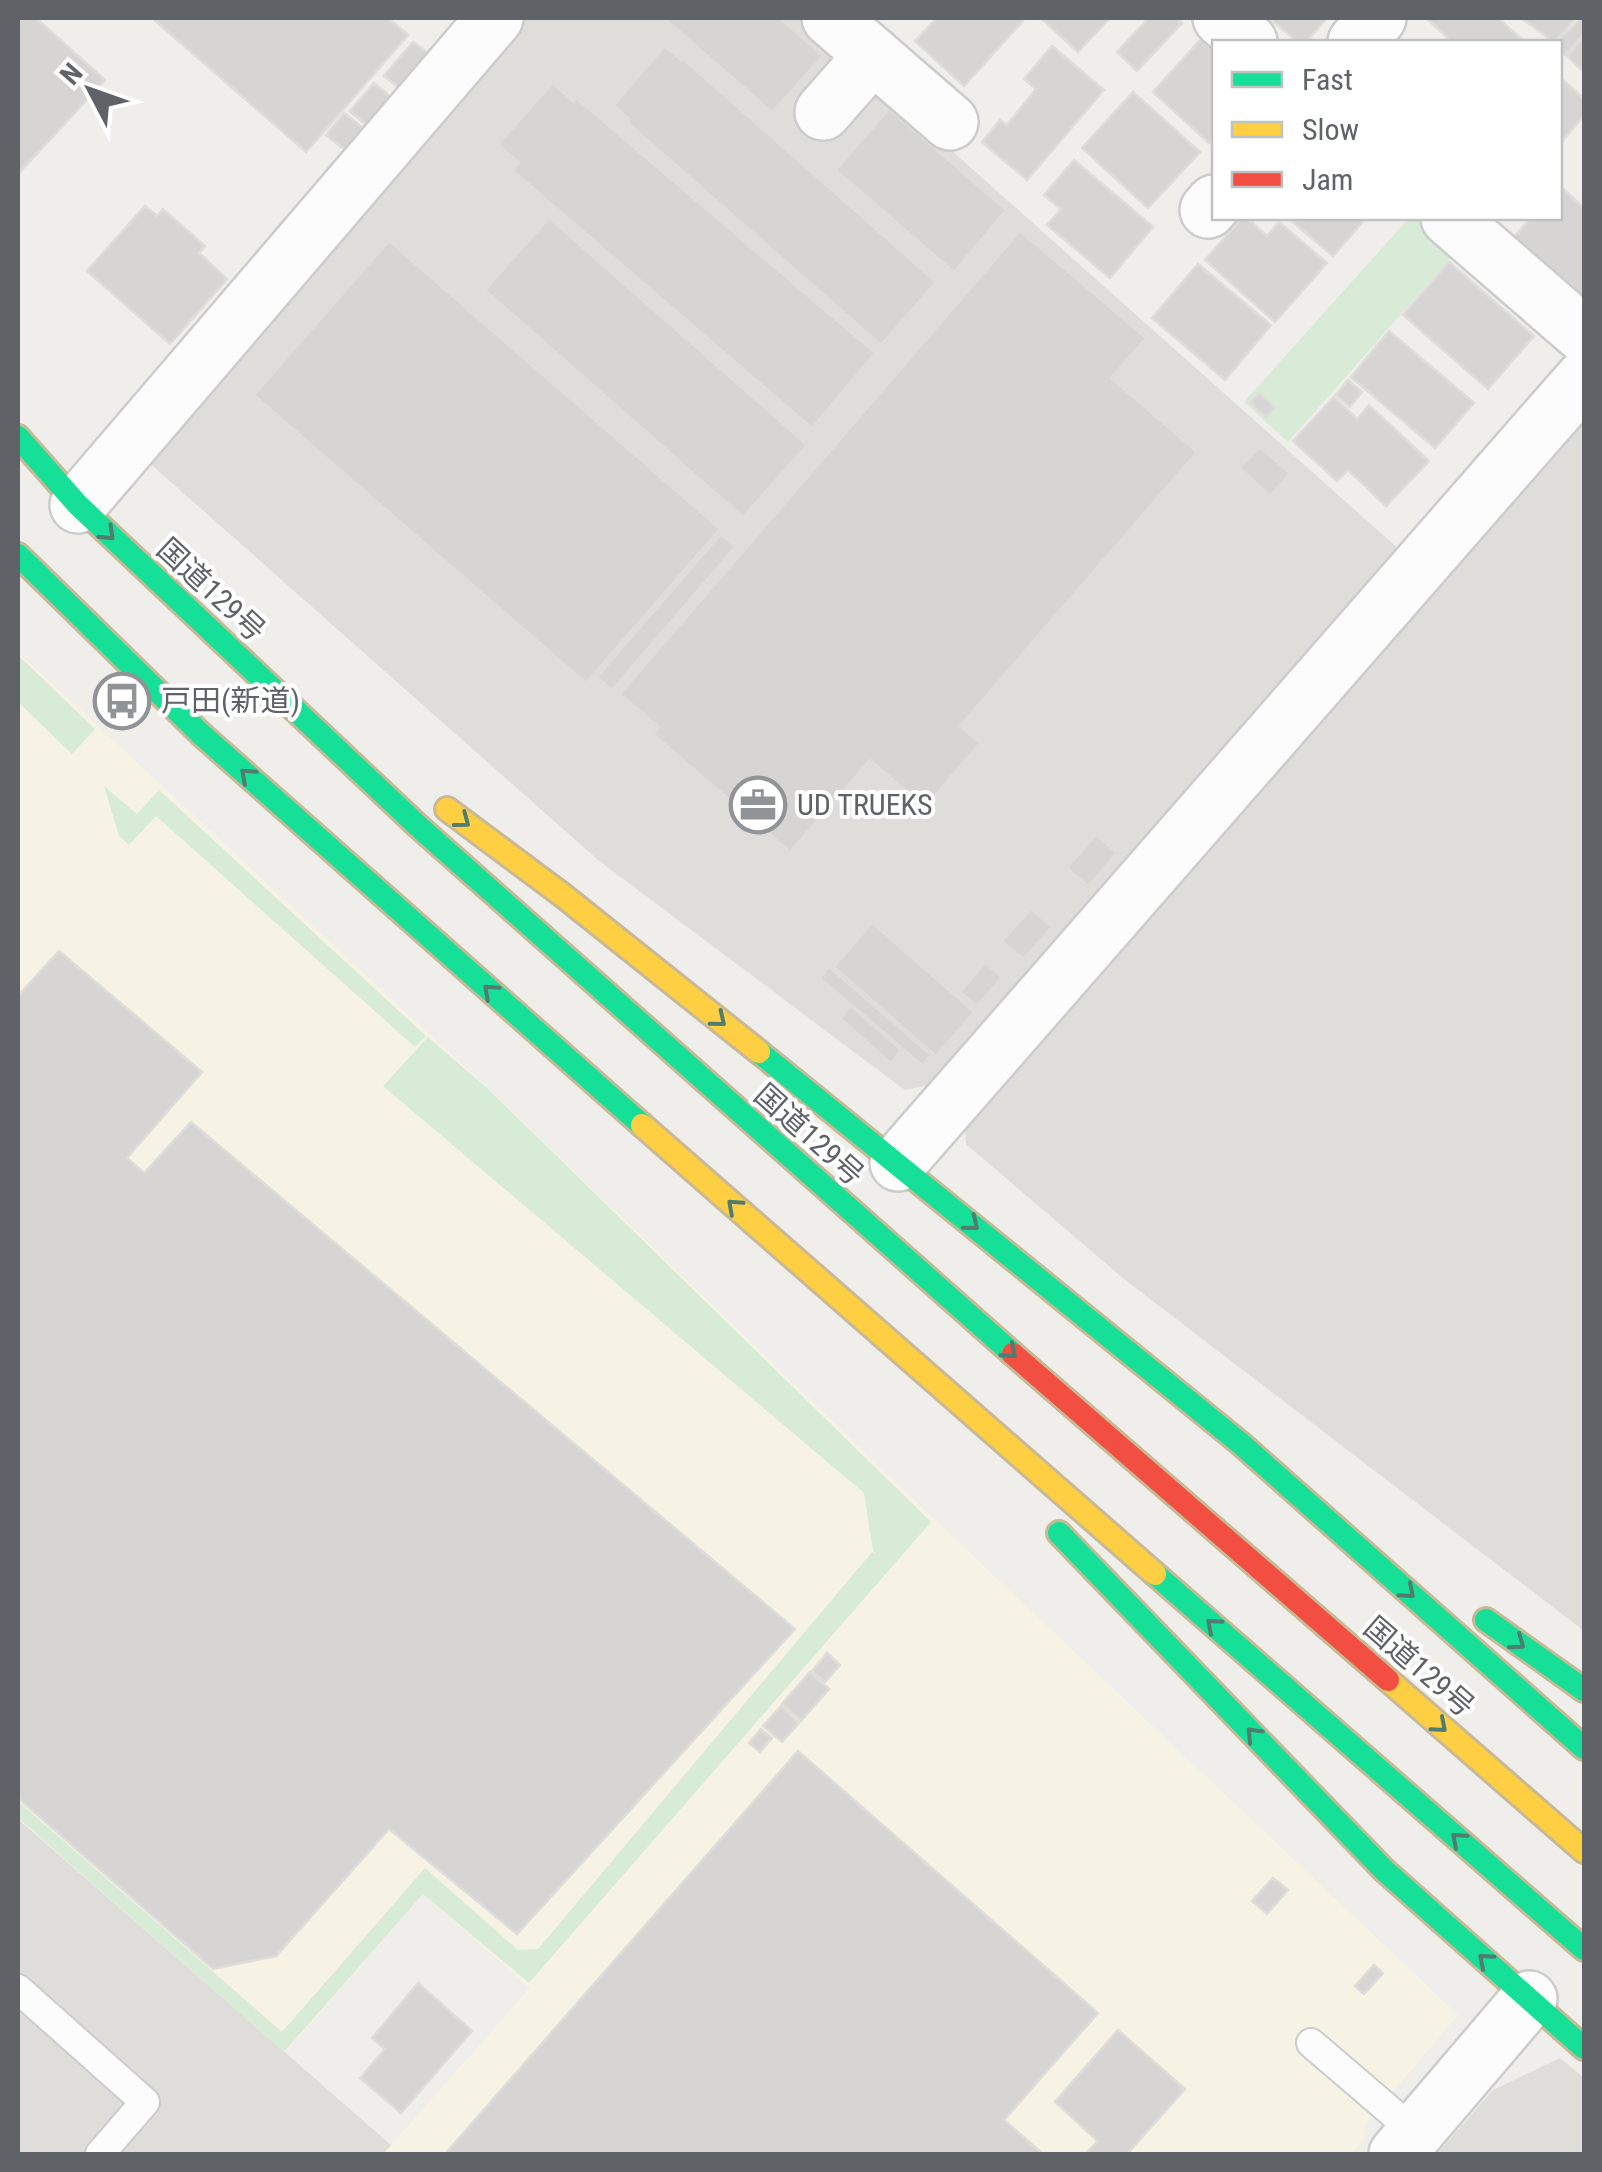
<svg xmlns="http://www.w3.org/2000/svg" width="1602" height="2172" font-family="'Roboto Condensed','Noto Sans JP',sans-serif">
  <rect width="100%" height="100%" fill="#efeeea"/>
  <path fill="#f7f3e4" d="M18,652L495,1095L934,1519L1458,2015L1364,2126L1365,2138L1351,2154H383L530,1988L423,1894L284,2054L18,1821Z"/>
  <g fill="#dfddda">
    <path d="M512,18H803L1402,552L935,1084L905,1090L598,860L137,452Z"/>
    <path d="M1584,402V1631L1124,1279L966,1144L964,1116Z"/>
    <path d="M18,1819L391,2145L383,2154H18Z"/>
    <path d="M1560,2058L1584,2078V2154H1437L1493,2090Z"/>
  </g>
  <g fill="#d8ebd6">
    <path d="M1409,218H1420L1457,251L1288,442L1244,402Z"/>
    <path d="M18,655L95,729L72,754L18,702Z"/>
    <path d="M104,786L137,814L159,790L426,1036L415,1047L156,816L129,845L119,836Z"/>
    <path d="M428,1037L488,1089L931,1522L529,1983L423,1894L284,2052L18,1818V1801L282,2032L425,1868L518,1950L538,1949L872,1552L877,1555L873,1551L864,1493L383,1086Z"/>
  </g>
  <g fill="#d6d5d3" stroke="#deddd9" stroke-width="2.5">
    <path d="M18,18H36L105,80L18,174Z"/>
    <path d="M152,18H388L408,35L306,152Z"/>
    <path d="M664,18H780L823,56L772,112Z"/>
    <path d="M937,18H1020L1023,21L964,86L915,41Z"/>
    <path d="M1041,18H1110L1078,52Z"/>
    <path d="M1149,18H1176L1182,23L1137,71L1117,52Z"/>
    <path d="M1269,18H1327L1306,42H1298Z"/>
    <path d="M1426,18H1498L1525,42H1444L1448,38Z"/>
    <path d="M1521,18H1576L1554,42Z"/>
    <path d="M1581,18H1584V34L1565,55L1557,42Z"/>
    <path d="M1584,37V72L1567,56Z"/>
    <path d="M1202,38L1214,50V137L1209,143L1153,92Z"/>
    <path d="M413,42L429,54L401,89L384,76Z"/>
    <path d="M665,46L682,61L683,59L936,282L881,345L628,123L630,120L614,105Z"/>
    <path d="M1052,46L1104,90L1027,180L982,142L1000,120L1007,125L1036,89L1024,79Z"/>
    <path d="M1560,77L1584,99V115L1560,144Z"/>
    <path d="M374,83L391,97L366,125L350,111Z"/>
    <path d="M553,83L573,102L576,98L875,353L812,428L512,170L519,163L498,144Z"/>
    <path d="M1133,92L1200,152L1148,208L1082,148Z"/>
    <path d="M889,109L1006,210L954,272L836,170Z"/>
    <path d="M344,113L363,128L345,150L326,135Z"/>
    <path d="M1074,160L1153,227L1110,278L1047,225L1061,209L1044,195Z"/>
    <path d="M1560,186L1584,208V298L1582,301L1512,239L1531,218H1560Z"/>
    <path d="M145,206L157,216L163,209L205,246L199,253L227,279L170,344L87,271Z"/>
    <path d="M549,218L807,445L743,517L485,290Z"/>
    <path d="M1242,218H1247L1267,236L1279,222L1327,263L1275,322L1205,260Z"/>
    <path d="M1288,218H1366L1333,256Z"/>
    <path d="M1020,231L1146,338L1111,378L1197,452L960,726L980,743L925,807L870,760L790,852L653,734L659,727L620,694Z"/>
    <path d="M389,241L720,529L586,683L254,395Z"/>
    <path d="M1449,262L1534,336L1488,389L1403,315Z"/>
    <path d="M1198,264L1271,325L1225,380L1152,318Z"/>
    <path d="M1389,331L1474,403L1435,448L1351,377Z"/>
    <path d="M1348,380L1362,392L1350,407L1336,395Z"/>
    <path d="M1259,393L1275,407L1266,417L1250,403Z"/>
    <path d="M1334,397L1357,419L1369,405L1429,461L1386,506L1348,470L1337,481L1293,441Z"/>
    <path d="M1260,447L1290,473L1270,496L1240,468Z"/>
    <path d="M721,534L735,547L612,690L597,677Z"/>
    <path d="M1096,835L1117,853L1088,886L1067,868Z"/>
    <path d="M1031,909L1052,927L1023,959L1002,941Z"/>
    <path d="M872,923L974,1012L936,1056L834,967Z"/>
    <path d="M59,951L202,1072L127,1158L144,1173L191,1122L795,1629L517,1934L389,1829L276,1956L213,1969L18,1798V996Z"/>
    <path d="M985,963L1002,977L977,1006L960,992Z"/>
    <path d="M829,967L931,1055L922,1065L820,978Z"/>
    <path d="M851,1006L901,1050L891,1063L840,1018Z"/>
    <path d="M827,1653L840,1665L825,1682L812,1671Z"/>
    <path d="M810,1672L829,1689L801,1721L782,1704Z"/>
    <path d="M781,1706L799,1723L782,1742L763,1726Z"/>
    <path d="M761,1729L772,1738L760,1752L749,1743Z"/>
    <path d="M798,1751L1098,2013L1004,2120L1043,2154H445Z"/>
    <path d="M1273,1878L1288,1890L1267,1914L1252,1901Z"/>
    <path d="M1374,1965L1383,1973L1364,1994L1355,1986Z"/>
    <path d="M418,1983L472,2031L401,2113L360,2078L385,2049L372,2038Z"/>
    <path d="M1118,2030L1185,2089L1127,2154H1085L1098,2141L1055,2102Z"/>
  </g>
  <g fill="none" stroke-linecap="round" stroke-linejoin="round">
    <g stroke="#cbcccc" stroke-width="32">
      <g id="lane">
        <path d="M18,1989L145,2102L100,2154"/>
        <path d="M1311,2043L1416,2133"/>
      </g>
    </g>
    <g stroke="#cbcccc" stroke-width="60">
      <g id="street">
        <path d="M830,18L950,122"/>
        <path d="M1221,18L1249,42"/>
        <path d="M1356,42L1378,18"/>
        <path d="M823,112L873,55"/>
        <path d="M1208,210L1214,203"/>
        <path d="M1449,218L1584,335"/>
        <path d="M78,505L495,18"/>
        <path d="M898,1163L1584,378"/>
        <path d="M1397,2154L1529,1999"/>
      </g>
    </g>
    <g stroke="#c8b996" stroke-width="28">
      <g id="fast">
        <path d="M18,437L78,505L418,826L1013,1354"/>
        <path d="M18,555L202,735L642,1125"/>
        <path d="M759,1052L1240,1443L1584,1748"/>
        <path d="M1059,1533L1384,1870L1584,2048"/>
        <path d="M1155,1574L1584,1949"/>
        <path d="M1486,1620L1584,1690"/>
      </g>
    </g>
    <g stroke="#c8b996" stroke-width="28">
      <g id="slow">
        <path d="M447,809L561,894L759,1052"/>
        <path d="M642,1125L1155,1574"/>
        <path d="M1388,1680L1584,1851"/>
      </g>
    </g>
    <g stroke="#c8b996" stroke-width="28">
      <path id="jam" d="M1013,1354L1388,1680"/>
    </g>
    <use href="#lane" stroke="#fdfcfc" stroke-width="28"/>
    <use href="#street" stroke="#fdfcfc" stroke-width="55"/>
    <use href="#fast" stroke="#16e098" stroke-width="22"/>
    <use href="#slow" stroke="#ffcf43" stroke-width="22"/>
    <use href="#jam" stroke="#f24e42" stroke-width="22"/>
  </g>
  <defs><path id="oneway-chevron" d="M-2-3.5L2.5 0L-2 3.5" fill="none" stroke-width="1.6" stroke-linecap="round" stroke-linejoin="round" transform="scale(2.5)"/></defs>
  <g stroke="#507c72">
    <use href="#oneway-chevron" transform="translate(108 534) rotate(44)"/>
    <use href="#oneway-chevron" transform="translate(247 775) rotate(-138)"/>
    <use href="#oneway-chevron" transform="translate(463 821) rotate(37)"/>
    <use href="#oneway-chevron" transform="translate(490 991) rotate(-138)"/>
    <use href="#oneway-chevron" transform="translate(719 1020) rotate(39)"/>
    <use href="#oneway-chevron" transform="translate(734 1206) rotate(-138)"/>
    <use href="#oneway-chevron" transform="translate(972 1224) rotate(39)"/>
    <use href="#oneway-chevron" transform="translate(1010 1352) rotate(41)"/>
    <use href="#oneway-chevron" transform="translate(1408 1592) rotate(41)"/>
    <use href="#oneway-chevron" transform="translate(1213 1625) rotate(-139)"/>
    <use href="#oneway-chevron" transform="translate(1518 1643) rotate(36)"/>
    <use href="#oneway-chevron" transform="translate(1440 1726) rotate(41)"/>
    <use href="#oneway-chevron" transform="translate(1253 1734) rotate(-134)"/>
    <use href="#oneway-chevron" transform="translate(1458 1839) rotate(-139)"/>
    <use href="#oneway-chevron" transform="translate(1485 1960) rotate(-139)"/>
  </g>
  <defs>
    <g id="bus-ring" transform="scale(2.875)"><circle r="9.5" fill="#fff" stroke="#919496" stroke-width="1.5"/><path d="M-5-6H5V4H4V6H2V4H-2V6H-4V4H-5ZM-3.5-4V0h7V-4ZM-3.5 1.2v1.5H-2V1.2ZM2 1.2v1.5H3.5V1.2Z" fill="#919496"/></g>
    <g id="office-ring" transform="scale(2.875)"><circle r="9.5" fill="#fff" stroke="#919496" stroke-width="1.5"/><path d="M-6-3h4V-5.5h4V-3h4V5H-6ZM-1-4.5V-3h2v-1.5ZM-6 0V1H6V0Z" fill="#919496"/></g>
  </defs>
  <g fill-rule="evenodd">
    <use href="#bus-ring" x="122" y="701"/>
    <use href="#office-ring" x="758" y="805"/>
  </g>
  <g text-anchor="middle" stroke-width="8" stroke-linejoin="round" paint-order="stroke">
    <g font-size="30" fill="#5f6368" stroke="#fff">
      <text transform="translate(211 590) rotate(43)" y="10">国道129号</text>
      <text transform="translate(809 1135) rotate(42)" y="10">国道129号</text>
      <text transform="translate(1419 1667) rotate(41)" y="10">国道129号</text>
    </g>
    <g font-size="30" fill="#5f6368" stroke="#fff" text-anchor="start">
      <text x="161" y="711">戸田(新道)</text>
      <text x="797" y="815">UD TRUEKS</text>
    </g>
  </g>
  <rect width="1602" height="2172" fill="none" stroke="#5f6368" stroke-width="40"/>
  <rect x="1212" y="40" width="350" height="180" fill="#ffffff" stroke="#bfc1c3" stroke-width="2.5"/>
  <rect x="1232" y="72" width="50" height="15" fill="#16e098" stroke="#bfc1c3" stroke-width="2.5"/>
  <text x="1302" y="90" font-size="30" fill="#5f6368">Fast</text>
  <rect x="1232" y="122" width="50" height="15" fill="#ffcf43" stroke="#bfc1c3" stroke-width="2.5"/>
  <text x="1302" y="140" font-size="30" fill="#5f6368">Slow</text>
  <rect x="1232" y="172" width="50" height="15" fill="#f24e42" stroke="#bfc1c3" stroke-width="2.5"/>
  <text x="1302" y="190" font-size="30" fill="#5f6368">Jam</text>
  <g transform="translate(90 90) rotate(311)" stroke="#ffffff" stroke-width="8" paint-order="stroke">
  <path d="M0-8L18 38L0 25L-18 38Z" fill="#5f6368"/>
  <text y="-15" font-size="28" font-weight="bold" text-anchor="middle" fill="#5f6368">N</text>
  </g>
</svg>
